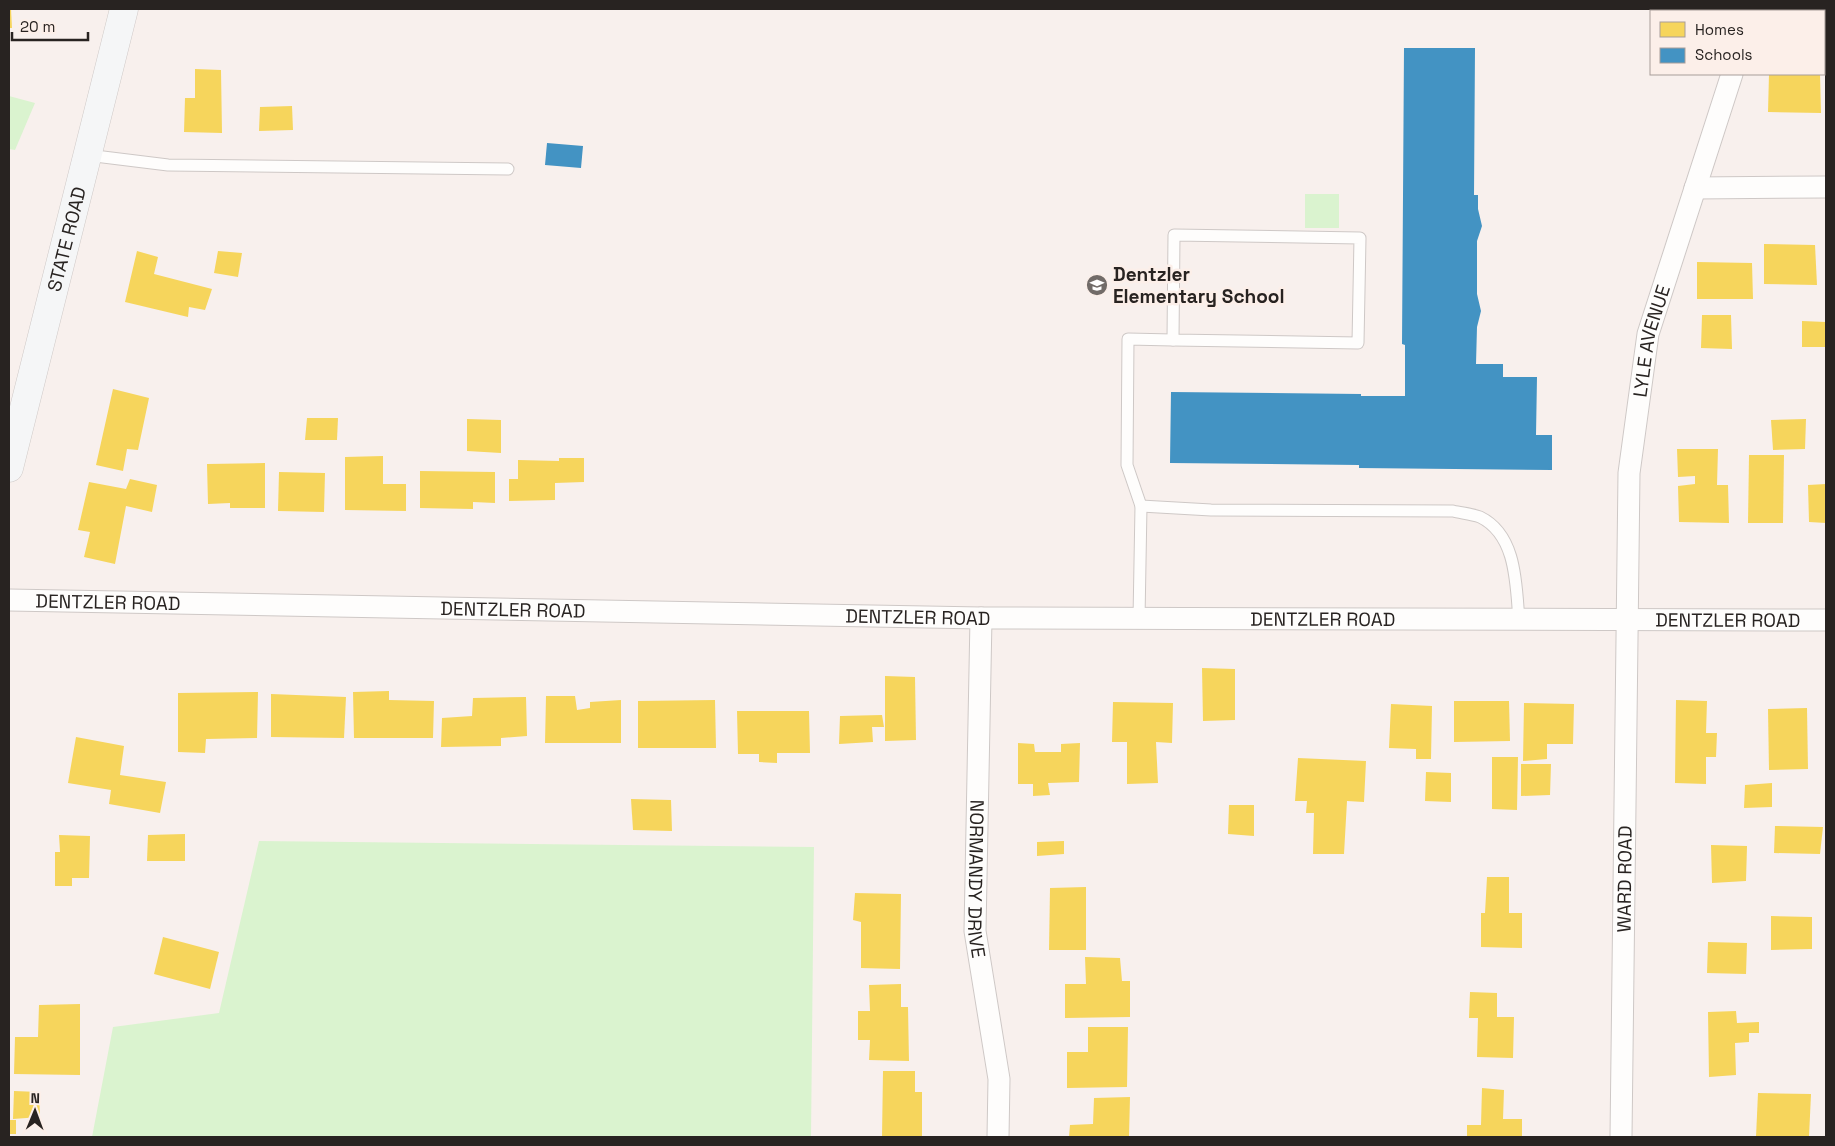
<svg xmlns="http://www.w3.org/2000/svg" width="1835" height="1146" font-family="'Space Grotesk',sans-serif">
  <rect width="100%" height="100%" fill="#f8f0ed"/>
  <g fill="#daf3cf">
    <path d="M9,96L35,103L15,150L9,149Z"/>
    <rect x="1305" y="194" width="34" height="34"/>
    <path d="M259,841L814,847L811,1137H92L113,1027L219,1013Z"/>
  </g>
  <g fill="#f6d55c">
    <path d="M9,9H11L12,28H9Z"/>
    <path d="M195,69L221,70L222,133L184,132L185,98H195Z"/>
    <path d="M1769,74H1820L1821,113L1768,112Z"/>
    <path d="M292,106L293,130L259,131L260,107Z"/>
    <path d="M1764,244L1815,245L1817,285L1764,284Z"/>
    <path d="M137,251L158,257L154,274L212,289L205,310L189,307L188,317L125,302Z"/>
    <path d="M218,251L242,253L238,277L214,273Z"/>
    <path d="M1697,262L1752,263L1753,299H1697Z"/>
    <path d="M1702,315H1731L1732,349L1701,348Z"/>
    <path d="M1802,321L1826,322V347H1802Z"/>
    <path d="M113,389L149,398L138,450L127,449L123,471L96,465Z"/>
    <path d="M307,418H338L337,440H305Z"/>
    <path d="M467,419L501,420V453L467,451Z"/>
    <path d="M1806,419L1805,449L1773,450L1771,420Z"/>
    <path d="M1677,449H1718L1717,485H1728L1729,523L1679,522L1678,486L1695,484V476L1678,477Z"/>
    <path d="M1749,455H1784L1783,523H1748Z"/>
    <path d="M383,456V484H406V511L345,510V457Z"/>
    <path d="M559,458H584V482L555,483V500L509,501V479H518V460L559,461Z"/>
    <path d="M265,463V508H230V503L208,504L207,464Z"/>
    <path d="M420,471L495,472V503L473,502V509L420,508Z"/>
    <path d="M279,472L325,473L324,512L278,511Z"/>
    <path d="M130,479L157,485L152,512L126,506L115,564L84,557L90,532L78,530L89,482L126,489Z"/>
    <path d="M1826,484V523L1809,522L1808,485Z"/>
    <path d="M1202,668L1235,669V720L1203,721Z"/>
    <path d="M885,676L915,677L916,740L885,741Z"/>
    <path d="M389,691V700L434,701L433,738H354L353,692Z"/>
    <path d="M258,692L257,738L206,739L205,753L178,752V693Z"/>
    <path d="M271,694L346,697L344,738L271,737Z"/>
    <path d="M546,696H575L577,710L590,708V702L621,700V743H545Z"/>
    <path d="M526,697L527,736L501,738V746L441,747L442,718L472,716L473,698Z"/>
    <path d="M715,700L716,748H638V701Z"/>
    <path d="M1676,700L1707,701L1706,733H1717L1716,757H1706V784L1675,783Z"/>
    <path d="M1454,701H1509L1510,741L1454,742Z"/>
    <path d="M1113,702L1173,703L1172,743L1156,742L1158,783L1127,784V742H1112Z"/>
    <path d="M1524,703L1574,704L1573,744H1547V759L1523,761Z"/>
    <path d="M1391,704L1432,706L1431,759H1416V749L1389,748Z"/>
    <path d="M1807,708L1808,769L1769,770L1768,709Z"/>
    <path d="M737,711H809L810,753H777V763L759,762V754H738Z"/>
    <path d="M882,715L884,727H872L873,742L839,744L840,716Z"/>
    <path d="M76,737L124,746L120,775L166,782L160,813L109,804L111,790L68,783Z"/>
    <path d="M1018,743L1034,744L1035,752H1061V744L1080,743L1079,782L1048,783L1050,795L1033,796V784H1018Z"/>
    <path d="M1492,757H1518L1517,810L1492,809Z"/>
    <path d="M1298,758L1366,761L1364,802L1347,801L1344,854H1313L1314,813H1306L1307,801H1295Z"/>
    <path d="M1521,764H1551L1550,795L1521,796Z"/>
    <path d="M1426,772L1451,773V802L1425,801Z"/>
    <path d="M1772,783V807L1744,808L1745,785Z"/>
    <path d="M631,799L671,800L672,831L633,830Z"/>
    <path d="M1229,805H1254V836L1228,834Z"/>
    <path d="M1775,826L1823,827L1820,854L1774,853Z"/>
    <path d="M185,834V861H147L148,835Z"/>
    <path d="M59,835L90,836L89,878H72V886H55V852H60Z"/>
    <path d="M1064,841V854L1037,856V842Z"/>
    <path d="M1711,845L1747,846L1746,881L1712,883Z"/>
    <path d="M1487,877H1509V913H1522V948L1481,947V913H1485Z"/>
    <path d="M1086,887V950H1049L1050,888Z"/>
    <path d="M855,893L901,894L900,969L861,968V922L853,920Z"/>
    <path d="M1771,916L1812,917V949L1771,950Z"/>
    <path d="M163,937L219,952L210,989L154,974Z"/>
    <path d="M1708,942L1747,943L1746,974L1707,973Z"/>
    <path d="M1085,957L1120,958L1122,981H1130V1017L1065,1018V984H1086Z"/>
    <path d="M901,984V1007H908L909,1061L869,1060L870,1040H858V1011H870L869,985Z"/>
    <path d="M1470,992L1497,993V1017H1514L1513,1058L1477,1057L1478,1018H1469Z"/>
    <path d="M80,1004V1075L14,1074L15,1037H38L39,1005Z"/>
    <path d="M1736,1011L1737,1023L1759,1022V1033H1749V1042L1735,1043L1736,1075L1709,1077L1708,1012Z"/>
    <path d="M1088,1027H1128L1127,1087L1067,1088V1052H1088Z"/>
    <path d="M883,1071H915V1092H922V1137H882Z"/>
    <path d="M1482,1088L1504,1090L1503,1119H1522V1137H1467V1125H1481Z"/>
    <path d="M14,1091L39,1092L40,1117L13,1119Z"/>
    <path d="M1758,1093L1811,1094L1809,1137H1756Z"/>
    <path d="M1130,1097L1129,1137H1069L1070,1125L1093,1124L1094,1098Z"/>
    <rect x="9" y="1120" width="7" height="14"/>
  </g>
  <g fill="#4393c3">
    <path d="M1404,48H1475L1474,195H1478V209L1482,226L1477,241V294L1481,311L1477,327L1476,364H1503V377H1537L1536,435H1552V470L1359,468V465L1170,463L1171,392L1361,394V396H1405V345L1402,344Z"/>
    <path d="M547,143L583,146L581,168L545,165Z"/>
  </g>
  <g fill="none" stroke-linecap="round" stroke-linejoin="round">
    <g stroke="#cec8c6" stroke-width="13">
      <g id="service">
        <path d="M87,155L168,165L508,169"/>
        <path d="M1174,235L1360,238L1358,343L1173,340Z"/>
        <path d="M1141,506L1211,510L1453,511C1461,513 1472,514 1480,517C1517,535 1516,585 1519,621"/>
        <path d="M1139,619L1141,506L1127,465L1128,339L1173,340"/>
      </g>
    </g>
    <g stroke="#cec8c6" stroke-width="23">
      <g id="minor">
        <path d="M1753,11V9"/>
        <path d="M1695,188L1826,187"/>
        <path id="s1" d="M9,600L981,618L1826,620"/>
        <path id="s2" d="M981,618L975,931L999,1079L998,1137"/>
        <path id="s3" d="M1621,1137L1629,473L1648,334L1732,74"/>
      </g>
    </g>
    <g stroke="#cec8c6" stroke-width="29">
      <g id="secondary">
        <path id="s4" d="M9,468L124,9"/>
      </g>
    </g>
    <use href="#service" stroke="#fefdfc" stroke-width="11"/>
    <use href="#minor" stroke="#fefdfc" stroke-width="21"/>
    <use href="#secondary" stroke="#f5f6f7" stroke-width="28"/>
  </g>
  <defs>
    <g id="school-disc" transform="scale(1.125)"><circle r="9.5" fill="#716b68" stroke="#fcefe9"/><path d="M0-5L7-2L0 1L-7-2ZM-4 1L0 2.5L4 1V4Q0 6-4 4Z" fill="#fff"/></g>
  </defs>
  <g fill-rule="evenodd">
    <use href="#school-disc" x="1097" y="285"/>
  </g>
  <g text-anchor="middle" stroke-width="5" stroke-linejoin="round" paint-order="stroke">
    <g font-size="19" fill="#282321" stroke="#fcefe9">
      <text dy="7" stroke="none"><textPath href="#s4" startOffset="236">STATE ROAD</textPath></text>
      <text dy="7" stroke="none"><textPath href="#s3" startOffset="798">LYLE AVENUE</textPath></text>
      <text dy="7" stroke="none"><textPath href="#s1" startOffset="99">DENTZLER ROAD</textPath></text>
      <text dy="7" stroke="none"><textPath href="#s1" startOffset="504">DENTZLER ROAD</textPath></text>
      <text dy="7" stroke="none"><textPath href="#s1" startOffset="909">DENTZLER ROAD</textPath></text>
      <text dy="7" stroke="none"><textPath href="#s1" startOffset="1314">DENTZLER ROAD</textPath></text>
      <text dy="7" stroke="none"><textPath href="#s1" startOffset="1719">DENTZLER ROAD</textPath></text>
      <text dy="7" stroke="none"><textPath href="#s2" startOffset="261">NORMANDY DRIVE</textPath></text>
      <text dy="7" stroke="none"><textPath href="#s3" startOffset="258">WARD ROAD</textPath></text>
    </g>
    <g font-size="19" font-weight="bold" fill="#282321" stroke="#fcefe9" text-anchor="start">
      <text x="1113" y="281">Dentzler<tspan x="1113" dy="22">Elementary School</tspan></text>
    </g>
  </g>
  <rect width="1835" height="1146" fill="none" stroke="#282321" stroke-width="20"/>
  <rect x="1650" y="10" width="175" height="65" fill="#fcefe9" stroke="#a79d99"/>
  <rect x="1660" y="22" width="25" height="15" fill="#f6d55c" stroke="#a79d99"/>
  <text x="1695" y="35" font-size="15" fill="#282321">Homes</text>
  <rect x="1660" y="48" width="25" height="15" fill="#4393c3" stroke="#a79d99"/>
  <text x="1695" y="60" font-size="15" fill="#282321">Schools</text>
  <g transform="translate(35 1111) rotate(1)" stroke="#fcefe9" stroke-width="4" paint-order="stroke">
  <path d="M0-4L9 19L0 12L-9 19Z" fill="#282321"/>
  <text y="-8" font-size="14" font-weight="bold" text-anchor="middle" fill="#282321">N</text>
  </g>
  <path d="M12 32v8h76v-8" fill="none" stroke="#282321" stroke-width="2.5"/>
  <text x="20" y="32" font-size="15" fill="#282321" stroke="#fcefe9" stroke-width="4" paint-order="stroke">20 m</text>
</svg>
